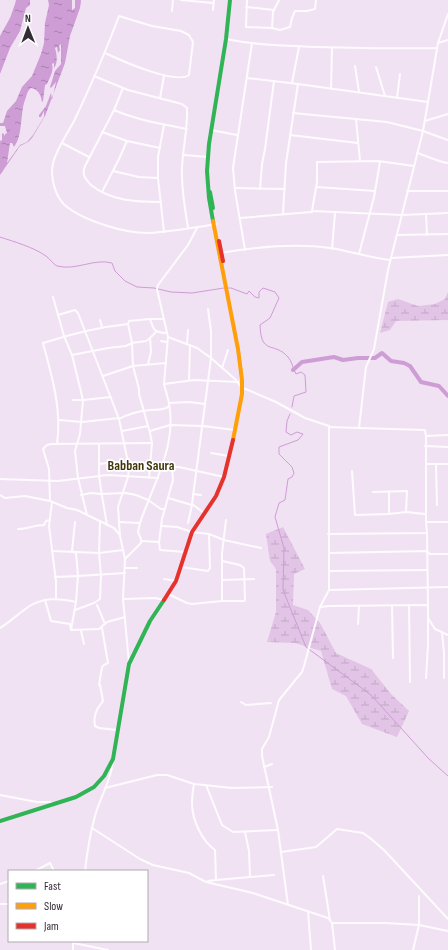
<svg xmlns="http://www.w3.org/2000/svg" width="448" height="950" font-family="'Sofia Sans Condensed',sans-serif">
  <defs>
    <pattern id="wetland-marsh" width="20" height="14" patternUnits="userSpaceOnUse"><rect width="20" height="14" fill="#e2c4e6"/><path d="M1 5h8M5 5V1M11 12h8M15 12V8" fill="none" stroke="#c2a9c6"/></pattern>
    <pattern id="water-ripples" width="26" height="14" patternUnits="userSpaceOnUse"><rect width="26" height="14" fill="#ce9dd5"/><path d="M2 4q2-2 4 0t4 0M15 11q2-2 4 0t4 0" fill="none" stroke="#a880ae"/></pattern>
  </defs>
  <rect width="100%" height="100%" fill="#f1e2f3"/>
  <g fill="url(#wetland-marsh)">
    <path d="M448,292V320L396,321L390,330L380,333L388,302L398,299L418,306L435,304L445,299Z"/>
    <path d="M283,527L305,569L294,574L293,605L308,610L320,623L336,653L371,669L391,694L409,711L397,737L362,724L346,696L332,689L321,651L295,643L267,642L276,612V569L270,561L266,534Z"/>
  </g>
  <g fill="url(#water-ripples)" fill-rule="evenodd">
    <path d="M16,0H30V5L26,8L20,31L10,48L0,74V36L10,18L15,4Z"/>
    <path d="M48,0H72V10L75,8V0H81L80,8L70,36L65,63L45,116L32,138L28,142L20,146L0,175V141L2,140V134L3,133L5,136V134L7,133L5,126H0V123H3L7,111L16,101L22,87L32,76L41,54L44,43L45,23L49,5ZM61,44V64L55,71L50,87L51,88L56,82L52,100L51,93L46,106L39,115V117H41L44,111V117L33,135L27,142L20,145L7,163L10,143H12L14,147C23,136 20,113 25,100C27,95 27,91 31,88C38,89 41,95 42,102L43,101L45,85L47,84C50,77 54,71 52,64L54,63V68C58,63 57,55 55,48L57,47L58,53L60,50L59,46Z"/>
  </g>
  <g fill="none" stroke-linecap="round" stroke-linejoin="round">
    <g stroke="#ce9dd5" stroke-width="1">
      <path d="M0,237C15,242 33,247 46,256C50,259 53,264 57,266C76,271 94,258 112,263L115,271L125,281L137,287L154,288L171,292L192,293L224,288"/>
      <path d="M228,288H231L247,294L249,291L255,297L259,298V292L263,288L275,292L279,298L270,318L260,325C261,356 274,341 288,357C292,361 293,369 296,374L301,372L305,375L306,392L294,396L292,407"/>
      <path d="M290,414L287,421L286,432L291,435L297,432L303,434L298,440L279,447V454L292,467L294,473L292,477L288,479L285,500L279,503L275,517L284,548L283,590L306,647L371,695L429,759L448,776"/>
    </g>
    <path stroke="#ce9dd5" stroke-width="4" d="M293,370L302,362L334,357L343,360L358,358H375L382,353L391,361L404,363L410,366L421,382L439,386L448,396"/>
    <g stroke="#fdfbfd" stroke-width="2">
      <path d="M181,0L213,3"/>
      <path d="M247,0L246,27L272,28L273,12L279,0"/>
      <path d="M246,7L274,10"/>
      <path d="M213,10L214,0"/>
      <path d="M172,11L173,0"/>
      <path d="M272,28L280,30L290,27L292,18L295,11H307L315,9L316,0"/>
      <path d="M226,39C255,45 285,46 314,47C355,48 396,49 437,48"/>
      <path d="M438,43L448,40"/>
      <path d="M105,53C120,60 175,85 189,75L193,42L189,35L181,31L152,26L119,16C106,51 91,85 75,119C68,133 57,148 53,163C50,177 55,198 67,207C85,221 124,233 147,233C170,232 193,228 216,224"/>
      <path d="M355,66L359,92"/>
      <path d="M376,67L385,96"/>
      <path d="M94,76L128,90L182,104L187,108C188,128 183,147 182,167C181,188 185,208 188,228"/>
      <path d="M247,78L298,84L286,163L283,214"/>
      <path d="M292,83L299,47"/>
      <path d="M298,84L428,102"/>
      <path d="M123,88L114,110L85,166C84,169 83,172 84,175C85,179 88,182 91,185C111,201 136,202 161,202"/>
      <path d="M331,89L332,48"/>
      <path d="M160,98L164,76"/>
      <path d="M397,98L400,74"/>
      <path d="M114,110C137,120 162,124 187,129"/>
      <path d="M293,113L387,122L423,131L448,140"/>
      <path d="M356,119L360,161"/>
      <path d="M425,121L448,114"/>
      <path d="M164,125L158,157V178L164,232"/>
      <path d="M211,130L237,135"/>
      <path d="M102,132L127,141L160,148"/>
      <path d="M290,135L358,143"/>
      <path d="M62,143L89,157"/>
      <path d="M417,153C425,155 441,163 448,163"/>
      <path d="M184,155L208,157"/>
      <path d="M414,166L378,161L317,162V182L312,211L402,215L448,213"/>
      <path d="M113,171L139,177L158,178"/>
      <path d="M316,187L375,191"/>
      <path d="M235,188L285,189"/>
      <path d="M260,189L262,164L265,149L274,81"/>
      <path d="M407,191H448"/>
      <path d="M102,192L119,159L127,141"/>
      <path d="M426,214L427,235"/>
      <path d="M240,218L312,212"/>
      <path d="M397,235L448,234"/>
      <path d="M332,249L335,213"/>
      <path d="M245,250L235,191L233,168L252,43"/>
      <path d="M220,253C256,247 294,243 330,248C350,251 370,258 390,260"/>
      <path d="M359,254L374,197L380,162"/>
      <path d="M391,258L448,255"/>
      <path d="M53,297L64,336L72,355L83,400L80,434L75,451L78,478L87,515"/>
      <path d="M58,315L75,310L78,313L119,419"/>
      <path d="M151,319H164"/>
      <path d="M100,320L102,327"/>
      <path d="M128,324L132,343L133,366L139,389V394L150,433L152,443L149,478"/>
      <path d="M168,337L197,348L211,358L236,380L241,387L276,402L305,418L329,426"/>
      <path d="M161,341L167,342"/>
      <path d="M187,344L188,330"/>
      <path d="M72,355L108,348L126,346L132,343L146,341L150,338L156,332"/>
      <path d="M148,364L151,352L150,338"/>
      <path d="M222,368L228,350"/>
      <path d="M103,376L133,366L166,363"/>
      <path d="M189,380L190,345"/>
      <path d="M164,384L194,380L238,382"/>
      <path d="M73,400H83L111,397"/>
      <path d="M59,420L82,422L119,418"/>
      <path d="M359,428L425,430L426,436L448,435"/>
      <path d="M122,431L148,426"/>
      <path d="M150,431L170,425L203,426L235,430"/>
      <path d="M426,436V522"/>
      <path d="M57,444C62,409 52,377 43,343C71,334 99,327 128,324L129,321L150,319C154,330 153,332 166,333"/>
      <path d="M99,444V476L102,496L107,525"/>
      <path d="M425,446L448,447"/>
      <path d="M211,453L229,456"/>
      <path d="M99,464L114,462"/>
      <path d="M426,464H448"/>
      <path d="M436,465L437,505"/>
      <path d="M162,467H179L224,477"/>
      <path d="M172,467L173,480L162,519L159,542L160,550L185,552"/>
      <path d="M352,471L355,515L389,514L406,512L425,514"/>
      <path d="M0,479L58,481L108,475L158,478"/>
      <path d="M373,492L407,491L406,512"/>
      <path d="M193,494L201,495"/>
      <path d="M0,495L5,498L25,496L50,501L67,508L77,510L114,528L119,534"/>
      <path d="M81,495L91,493L101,494L126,493L136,495L148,500L161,509H165"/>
      <path d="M168,498L192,505L188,523"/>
      <path d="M50,501L49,469L43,449L47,445L51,444L152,443"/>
      <path d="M52,502L49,526L56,581V598"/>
      <path d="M204,513L192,504L211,358V331L208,309"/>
      <path d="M389,514V491"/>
      <path d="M119,522L140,523"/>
      <path d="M162,526L177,527L192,532L209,534L224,540L261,548"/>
      <path d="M18,529C28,529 34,525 44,525L46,521L50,520"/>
      <path d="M427,533L428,605"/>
      <path d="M328,534L427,533L426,522H448"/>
      <path d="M141,541L159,542"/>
      <path d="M52,551L99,553L123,550"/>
      <path d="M329,553L427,551L430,554H448"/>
      <path d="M125,559L141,543V539L138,532L140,523C153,484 177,447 169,403L189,402L205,404"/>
      <path d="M181,567L208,571L210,568L209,534"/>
      <path d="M125,568H137"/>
      <path d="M329,571L427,570"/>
      <path d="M55,577L78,576L125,573"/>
      <path d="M164,579L176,581"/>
      <path d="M222,580L254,579"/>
      <path d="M329,590L448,587"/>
      <path d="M168,594L187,603L192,604L222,601H244L245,600L244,568L240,565L222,561"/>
      <path d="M123,599L155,598L164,600"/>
      <path d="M45,600L51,621L70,624L71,630L99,629L107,622L125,617"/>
      <path d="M222,601V553L226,520"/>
      <path d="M97,605L105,624"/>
      <path d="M392,605L393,658"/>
      <path d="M409,605L410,682"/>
      <path d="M320,607L329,606L428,605V618L435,629L448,635"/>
      <path d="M75,610L94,603L100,599L101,575L99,553L100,521"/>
      <path d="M358,624L359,606"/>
      <path d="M0,628C10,622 18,614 28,607C43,597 59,598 76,602"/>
      <path d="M71,630L76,602L78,576L76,553L72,551L75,522"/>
      <path d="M81,631L84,644"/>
      <path d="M442,632L444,653V678"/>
      <path d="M129,663L123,599L125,559L120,536L118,507L128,477L129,467L119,419C128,414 141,411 150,410C157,409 164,411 169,406V403L164,384L168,337L157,289L158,285L188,245L197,228"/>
      <path d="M426,678L428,645V619"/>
      <path d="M99,685L102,667L104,665L108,663L102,628"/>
      <path d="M100,685L103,701C96,709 93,717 95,726L99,728L117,730"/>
      <path d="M241,702L246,705L271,703"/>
      <path d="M264,767L272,764"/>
      <path d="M194,784C193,790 192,797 192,803C192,820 202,841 215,850L216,880L208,881"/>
      <path d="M206,785L222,825L233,832L278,830"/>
      <path d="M105,788L157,775H167L194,784L232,788L272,787"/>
      <path d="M0,795L37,802H50L53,804"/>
      <path d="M92,828L140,859L153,865L189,873L206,882L253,893L328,918L332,923L335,950"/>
      <path d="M245,832L249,851L250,877"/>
      <path d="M281,852L316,847L337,829L363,833L370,838L384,850L448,919"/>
      <path d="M35,871L50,863L54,871"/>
      <path d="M85,871C87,853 90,834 95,816C99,800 113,776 113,760"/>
      <path d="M323,876L330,920"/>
      <path d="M216,880L274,875"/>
      <path d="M0,884L9,881"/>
      <path d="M0,904H9"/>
      <path d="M288,905L278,830L262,756V749L269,737L279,700L302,672L304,666L320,607L329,590V427L359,428L366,367L374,349L388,270L423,131L438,43L448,14"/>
      <path d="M308,911L311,950"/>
      <path d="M332,923H385L419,925L448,931"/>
      <path d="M73,943L108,950"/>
      <path d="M73,950V941"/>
      <path d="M413,950L419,925V896"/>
    </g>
    <g stroke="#30b455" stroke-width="4">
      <path d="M210,192L213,208"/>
      <path d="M213,221L209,198L207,171L209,144L226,39L230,0"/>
      <path d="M0,821L76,797L94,787L104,776L113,759L129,664L150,621L164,600"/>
    </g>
    <path stroke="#ff9f0a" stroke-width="4" d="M213,221L238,349L242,380V394L233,440"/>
    <g stroke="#e5322d" stroke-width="4">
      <path d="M219,241L223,261"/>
      <path d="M164,600L176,581L192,532L216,496L224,477L233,440"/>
    </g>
  </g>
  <g text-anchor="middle" stroke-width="3.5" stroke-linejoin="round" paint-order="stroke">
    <g font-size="14" font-weight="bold" fill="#40350b" stroke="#fff">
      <text x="141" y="470">Babban Saura</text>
    </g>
  </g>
  <rect x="8" y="870" width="140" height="72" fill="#ffffff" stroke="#aeaaaf"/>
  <rect x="16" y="883" width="20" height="6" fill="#30b455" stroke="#aeaaaf"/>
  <text x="44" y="890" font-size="12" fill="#342b36">Fast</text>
  <rect x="16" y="903" width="20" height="6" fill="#ff9f0a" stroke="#aeaaaf"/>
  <text x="44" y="910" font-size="12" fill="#342b36">Slow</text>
  <rect x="16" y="923" width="20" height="6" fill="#e5322d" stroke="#aeaaaf"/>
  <text x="44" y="930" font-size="12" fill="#342b36">Jam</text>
  <g transform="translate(28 28) rotate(359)" stroke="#ffffff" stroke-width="3" paint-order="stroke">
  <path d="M0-3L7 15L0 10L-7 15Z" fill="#342b36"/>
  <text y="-6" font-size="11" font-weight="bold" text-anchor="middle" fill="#342b36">N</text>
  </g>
</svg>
